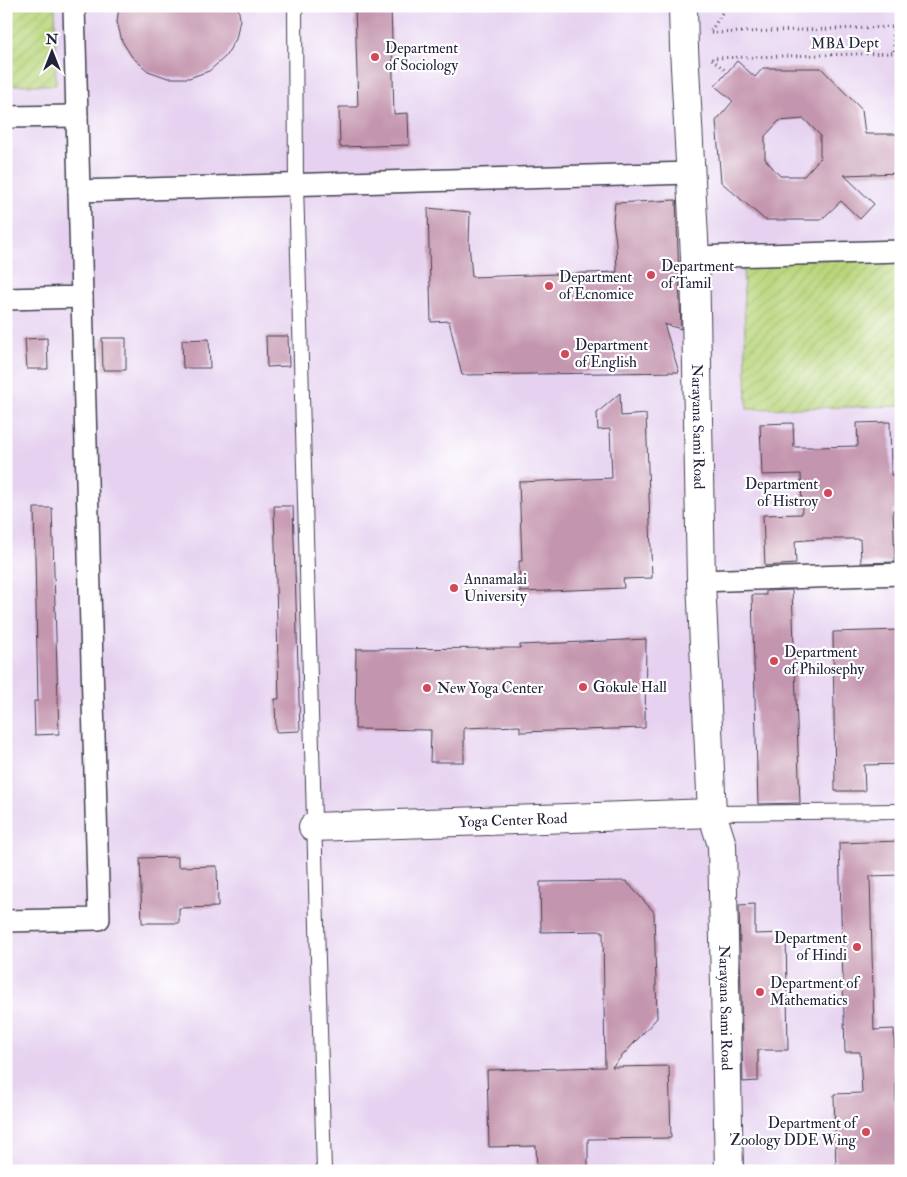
<svg xmlns="http://www.w3.org/2000/svg" width="907" height="1177" font-family="'IM FELL Double Pica',serif">
  <defs>
    <pattern id="garden-furrows" width="10" height="10" patternUnits="userSpaceOnUse" patternTransform="scale(1.25)"><rect width="10" height="10" fill="#b9d67c"/><path d="M-1 1l2-2M0 10L10 0M9 11l2-2" fill="none" stroke="#9fb76c"/></pattern>
  </defs>
  <rect width="100%" height="100%" fill="#fff"/>
  <filter id="ink" filterUnits="userSpaceOnUse"><feTurbulence type="fractalNoise" baseFrequency=".02" numOctaves="2"/><feDisplacementMap in="SourceGraphic" scale="10" xChannelSelector="R" yChannelSelector="G"/><feConvolveMatrix kernelMatrix="1 2 1 2 8 2 1 2 1" color-interpolation-filters="sRGB"/></filter>
  <filter id="wash" filterUnits="userSpaceOnUse"><feTurbulence type="fractalNoise" baseFrequency=".0096" numOctaves="4" result="noise"/><feDisplacementMap in="SourceGraphic" scale="20" xChannelSelector="R" yChannelSelector="G"/><feGaussianBlur stdDeviation="1.12" result="paint"/><feColorMatrix in="noise" values="0 0 0 0 0 0 0 0 0 0 0 0 0 0 0 0 0 1.4 0 .05"/><feComposite in="paint" operator="in"/></filter>
  <g filter="url(#wash)">
    <rect width="100%" height="100%" fill="#f4e2c8"/>
    <rect fill="#e6d2f0" x="6" y="6" width="895" height="1165"/>
    <g fill="url(#garden-furrows)" stroke="#6e7c5c">
      <path d="M6,6H55L56,85H6Z"/>
      <path d="M901,257V406L747,409L743,261Z"/>
    </g>
    <g id="blocks">
      <g fill="#c495ae" fill-rule="evenodd">
        <path d="M119,6H238L240,19L236,39L225,57L209,71L189,78H168L148,71L132,57L122,41L117,22Z"/>
        <path d="M355,6H391L394,114L408,113L409,145L340,147L339,107H358Z"/>
        <path d="M737,61L755,77L763,68H821L862,110L865,134H901V173L844,175L874,204L860,219L841,201L821,220H765L721,182L716,121L733,101L715,86ZM804,119L820,135V158L804,176H780L765,159V136L779,121Z"/>
        <path d="M676,200L681,329L664,324L679,372L462,375L449,321L431,322L428,208L470,212L469,242L472,277L617,272L616,242L613,221L615,203Z"/>
        <path d="M266,336H288L289,366L267,367Z"/>
        <path d="M47,338L48,369H27L25,339Z"/>
        <path d="M102,338H126V370H103Z"/>
        <path d="M209,339L210,368H183L182,340Z"/>
        <path d="M620,393L621,416L646,414L652,578L623,579L624,588L520,592L519,561H522L519,482L612,478L610,429L598,430L597,413Z"/>
        <path d="M890,422L891,475H901V509L893,510L895,562L861,563L860,539H819L795,541L796,564L765,566L763,515L802,514L801,474L762,475L760,424L793,423L794,447H818L858,446L857,423Z"/>
        <path d="M274,506H293L300,731L276,732L275,699H279Z"/>
        <path d="M34,508H52L59,734L35,735L34,701H38Z"/>
        <path d="M792,590L800,803L758,804L752,595H766V591Z"/>
        <path d="M901,630V764L864,765L865,791H835L833,632Z"/>
        <path d="M646,639L645,728L520,732V726L464,728V762H430L431,730L355,729L356,649L520,648V645Z"/>
        <path d="M901,841V875L870,876L874,1030L894,1029L898,1171H836L834,1094L862,1093L860,1052H845L839,843Z"/>
        <path d="M178,857V867L217,866L218,907L179,908V923H142L140,858Z"/>
        <path d="M626,881L654,912L657,1018L612,1067L669,1066L671,1138L588,1139V1167L537,1168L536,1146L489,1147L487,1070L605,1067L603,931L541,932L540,882Z"/>
        <path d="M755,904V934L786,933L788,1050H758V1081L743,1082L739,905Z"/>
      </g>
    </g>
  </g>
  <g filter="url(#ink)">
    <use href="#blocks" fill-opacity="0" stroke="#423f50" stroke-width="1"/>
    <g fill="none" stroke-linecap="round" stroke-linejoin="round">
      <g stroke="#423f50" stroke-width="16">
        <g id="service">
          <path d="M295,6L296,184L324,1171"/>
          <path d="M712,813L901,811"/>
        </g>
      </g>
      <g stroke="#423f50" stroke-width="24">
        <g id="pedestrian">
          <path d="M74,6L79,191L690,173"/>
          <path d="M6,117L77,116"/>
          <path d="M695,257L901,251"/>
          <path d="M6,299L82,297L79,191"/>
          <path d="M701,581L901,574"/>
          <path d="M6,921L99,919L82,297"/>
        </g>
      </g>
      <g stroke="#423f50" stroke-width="30">
        <g id="tertiary">
          <path id="s1" d="M683,6L684,48L695,257L701,581L712,813L722,845L729,1171"/>
          <path id="s2" d="M313,827L712,813"/>
        </g>
      </g>
      <g stroke="#423f50" stroke-width="3" stroke-dasharray="1 4" stroke-linecap="butt">
        <path d="M711,31L722,13"/>
        <path d="M711,33L893,27L894,53L712,58"/>
        <path d="M712,59L727,72"/>
      </g>
      <use href="#service" stroke="#fff" stroke-width="14"/>
      <use href="#pedestrian" stroke="#fff" stroke-width="21"/>
      <use href="#tertiary" stroke="#fff" stroke-width="28"/>
    </g>
  </g>
  <g fill="#d1495b" stroke="#fff" stroke-width="2">
    <circle cx="375" cy="57" r="5"/>
    <circle cx="651" cy="275" r="5"/>
    <circle cx="549" cy="286" r="5"/>
    <circle cx="565" cy="354" r="5"/>
    <circle cx="828" cy="493" r="5"/>
    <circle cx="454" cy="588" r="5"/>
    <circle cx="774" cy="661" r="5"/>
    <circle cx="583" cy="687" r="5"/>
    <circle cx="427" cy="688" r="5"/>
    <circle cx="857" cy="947" r="5"/>
    <circle cx="760" cy="992" r="5"/>
    <circle cx="866" cy="1132" r="5"/>
  </g>
  <g text-anchor="middle" stroke-width="4.5" stroke-linejoin="round" paint-order="stroke">
    <g font-size="15" fill="#22223b" stroke="#fff">
      <text transform="translate(845 43) rotate(-1)" y="5">MBA Dept</text>
      <text dy="5" stroke="none"><textPath href="#s1" startOffset="421">Narayana Sami Road</textPath></text>
      <text dy="5" stroke="none"><textPath href="#s2" startOffset="200">Yoga Center Road</textPath></text>
      <text dy="5" stroke="none"><textPath href="#s1" startOffset="1004">Narayana Sami Road</textPath></text>
    </g>
    <g font-size="15" fill="#22223b" stroke="#fff" text-anchor="start">
      <text x="385" y="53">Department<tspan x="385" dy="17">of Sociology</tspan></text>
      <text x="661" y="271">Department<tspan x="661" dy="17">of Tamil</tspan></text>
      <text x="559" y="282">Department<tspan x="559" dy="17">of Ecnomice</tspan></text>
      <text x="575" y="350">Department<tspan x="575" dy="17">of English</tspan></text>
      <text x="818" y="489" text-anchor="end">Department<tspan x="818" dy="17">of Histroy</tspan></text>
      <text x="464" y="584">Annamalai<tspan x="464" dy="17">University</tspan></text>
      <text x="784" y="657">Department<tspan x="784" dy="17">of Philosephy</tspan></text>
      <text x="593" y="692">Gokule Hall</text>
      <text x="437" y="693">New Yoga Center</text>
      <text x="847" y="943" text-anchor="end">Department<tspan x="847" dy="17">of Hindi</tspan></text>
      <text x="770" y="988">Department of<tspan x="770" dy="17">Mathematics</tspan></text>
      <text x="856" y="1128" text-anchor="end">Department of<tspan x="856" dy="17">Zoology DDE Wing</tspan></text>
    </g>
  </g>
  <rect width="907" height="1177" fill="none" stroke="#fff" stroke-width="25"/>
  <g transform="translate(52 52)" stroke="#ffffff" stroke-width="4" paint-order="stroke">
  <path d="M0-4L9 19L0 12L-9 19Z" fill="#22223b"/>
  <text y="-8" font-size="14" font-weight="bold" text-anchor="middle" fill="#22223b">N</text>
  </g>
</svg>
